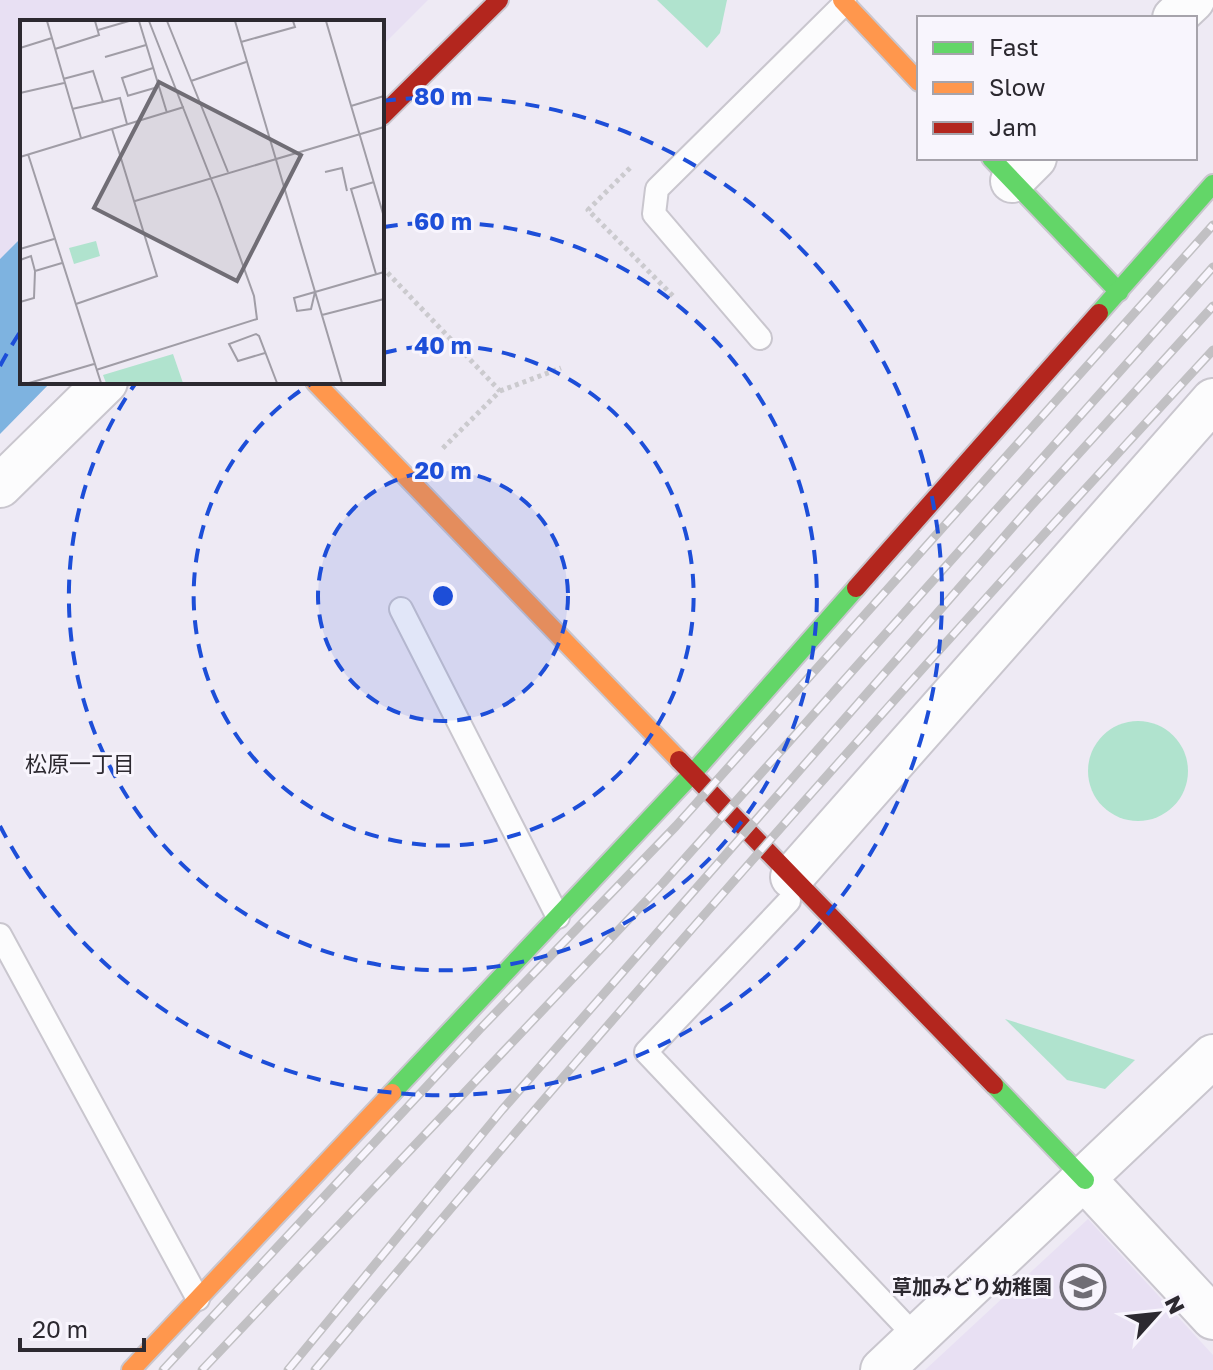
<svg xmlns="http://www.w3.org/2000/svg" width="1213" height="1370" font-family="'Golos Text','Noto Sans JP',sans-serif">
  <rect width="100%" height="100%" fill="#eeeaf4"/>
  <g fill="#e8e0f3">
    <path d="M0,0H428L382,46V22H22V382H51L0,434Z"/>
    <path d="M1088,1219L1213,1355V1370H925Z"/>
  </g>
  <g fill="#b0e3ce">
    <path d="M657,0H727L720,33L707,48Z"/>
    <circle cx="1138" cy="771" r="50"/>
    <path d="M1005,1019L1135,1060L1105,1089L1067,1080Z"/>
  </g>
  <path fill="#7eb3e0" d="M22,237V382H51L0,434V259Z"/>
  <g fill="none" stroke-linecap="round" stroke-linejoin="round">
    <g stroke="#c9c6ce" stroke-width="26">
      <g id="lane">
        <path d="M760,338L654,214L657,189L845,3"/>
        <path d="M401,609L558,917"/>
        <path d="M789,901L646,1052L916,1337"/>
        <path d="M0,935L198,1299"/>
      </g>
    </g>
    <g stroke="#c9c6ce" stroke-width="46">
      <g id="street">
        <path d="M1174,18L1193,0"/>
        <path d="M1012,181L1035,158"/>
        <path d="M0,486L106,382"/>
        <path d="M792,877L1213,400"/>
        <path d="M1085,1180L1213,1318"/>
        <path d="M882,1370L1213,1056"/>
      </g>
    </g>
    <g stroke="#c9c6ce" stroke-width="22">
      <g id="fast">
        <path d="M991,158L1119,292"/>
        <path d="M1099,313L1213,184"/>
        <path d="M994,1085L1085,1180"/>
        <path d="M392,1093L692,774L856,588"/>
      </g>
    </g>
    <g stroke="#c9c6ce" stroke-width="22">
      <g id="slow">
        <path d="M842,0L919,82"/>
        <path d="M315,382L679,760"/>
        <path d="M131,1370L392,1093"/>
      </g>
    </g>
    <g stroke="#c9c6ce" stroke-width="22">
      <g id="jam">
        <path d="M382,116L499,0"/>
        <path d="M856,588L1099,313"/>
        <path d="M679,760L994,1085"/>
      </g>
    </g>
    <g stroke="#cbcace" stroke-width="5" stroke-dasharray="4 4" stroke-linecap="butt">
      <path d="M630,168L588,210L675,298"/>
      <path d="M382,267L500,391L441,450"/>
      <path d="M500,391L561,368"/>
    </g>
    <use href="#lane" stroke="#fcfcfd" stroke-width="22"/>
    <use href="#street" stroke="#fcfcfd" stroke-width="42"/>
    <use href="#fast" stroke="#63d668" stroke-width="18"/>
    <use href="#slow" stroke="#ff974d" stroke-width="18"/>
    <use href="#jam" stroke="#b3261e" stroke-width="18"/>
    <g stroke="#c1c0c3" stroke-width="9">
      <g id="rail">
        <path d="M163,1370L480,1029L676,826L1213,225"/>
        <path d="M202,1370L663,883L1213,267"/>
        <path d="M288,1370L502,1110L1031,506L1213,306"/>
        <path d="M315,1370C605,1022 906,682 1213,350"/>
      </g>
    </g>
    <use href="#rail" stroke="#f8f5fd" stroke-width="6" stroke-dasharray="18" stroke-linecap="butt"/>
  </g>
  <circle cx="443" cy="596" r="125" fill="#1d4ed8" fill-opacity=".12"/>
  <g fill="none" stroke="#1d4ed8" stroke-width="4" stroke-dasharray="14 10">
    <circle cx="443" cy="596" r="125"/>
    <path d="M383 353A250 250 0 1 1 312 383"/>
    <path d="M384 227A374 374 0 1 1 135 384"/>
    <path d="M0 366A499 499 0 0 1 20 332M382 101A499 499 0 1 1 0 826"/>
  </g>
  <defs>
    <g id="school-ring" transform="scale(2.3)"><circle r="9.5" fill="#f8f5fd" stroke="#706d75" stroke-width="1.5"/><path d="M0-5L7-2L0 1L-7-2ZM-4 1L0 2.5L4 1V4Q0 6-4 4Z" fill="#706d75"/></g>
  </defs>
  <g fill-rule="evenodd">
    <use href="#school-ring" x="1083" y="1287"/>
  </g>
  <g text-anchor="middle" stroke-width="6" stroke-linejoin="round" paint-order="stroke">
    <g font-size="20" font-weight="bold" fill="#2c2930" stroke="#f8f5fd" text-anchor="end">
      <text x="1052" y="1294">草加みどり幼稚園</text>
    </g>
    <g font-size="22" fill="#2c2930" stroke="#f8f5fd">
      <text x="80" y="772">松原一丁目</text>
    </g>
  </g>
  <g transform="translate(20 20)">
    <rect width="364" height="364" fill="#eeeaf4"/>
    <path d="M76,221L80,236L54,244L49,228ZM153,334L163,363H86L83,355Z" fill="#b0e3ce"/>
    <path fill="none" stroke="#a09da6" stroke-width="2" d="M27,1L61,118M119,1L147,93M147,1L208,152M215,1L322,363M306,1L364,197M78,10L109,1M221,22L275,7L273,1M0,28L32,18M35,29L79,15L75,1M85,37L126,25M43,59L73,51L83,82L100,78L107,104M171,61L226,42M0,73L44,63M107,76L138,67M108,76L102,58L133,48M331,86L364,76M52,89L83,82M8,134L81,363M0,137L164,87M305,152L322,148L327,171M354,162L331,169L356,254M115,181L364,107M0,229L34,219M0,240L11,236L15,251L14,278L0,282M15,251L42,243M295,272L291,289L277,291L274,278ZM295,272L364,252M56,284L137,256L92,109M302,295L364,279M245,333L218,341L209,324L236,314L239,316L257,363M76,350L237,299L234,276L199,179L129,1M9,363L74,344"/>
    <path fill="#706d75" fill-opacity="0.15" stroke="#706d75" stroke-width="4" d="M139,62L281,135L217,261L74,188Z"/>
    <rect width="364" height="364" fill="none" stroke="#2c2930" stroke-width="4"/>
  </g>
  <circle cx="443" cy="596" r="12" fill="#1d4ed8" stroke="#f8f5fd" stroke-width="4"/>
  <g font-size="24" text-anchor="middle" font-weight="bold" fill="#1d4ed8" stroke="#f8f5fd" stroke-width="6" stroke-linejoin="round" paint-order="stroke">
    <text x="443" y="105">80 m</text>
    <text x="443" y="230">60 m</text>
    <text x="443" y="354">40 m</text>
    <text x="443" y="479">20 m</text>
  </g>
  <rect x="917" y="16" width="280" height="144" fill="#f8f5fd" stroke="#a6a3ab" stroke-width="2"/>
  <rect x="933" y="42" width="40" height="12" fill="#63d668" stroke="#a6a3ab" stroke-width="2"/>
  <text x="989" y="56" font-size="24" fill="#2c2930">Fast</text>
  <rect x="933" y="82" width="40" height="12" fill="#ff974d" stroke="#a6a3ab" stroke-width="2"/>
  <text x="989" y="96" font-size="24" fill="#2c2930">Slow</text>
  <rect x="933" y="122" width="40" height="12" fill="#b3261e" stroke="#a6a3ab" stroke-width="2"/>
  <text x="989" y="136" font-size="24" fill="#2c2930">Jam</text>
  <g transform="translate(1157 1314) rotate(63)" stroke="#f8f5fd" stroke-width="6" paint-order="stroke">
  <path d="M0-6L14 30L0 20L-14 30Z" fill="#2c2930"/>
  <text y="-12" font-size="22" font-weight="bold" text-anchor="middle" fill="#2c2930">N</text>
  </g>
  <path d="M20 1338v12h124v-12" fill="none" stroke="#2c2930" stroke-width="4"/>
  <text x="32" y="1338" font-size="24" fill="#2c2930" stroke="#f8f5fd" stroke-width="6" paint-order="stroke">20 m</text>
</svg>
